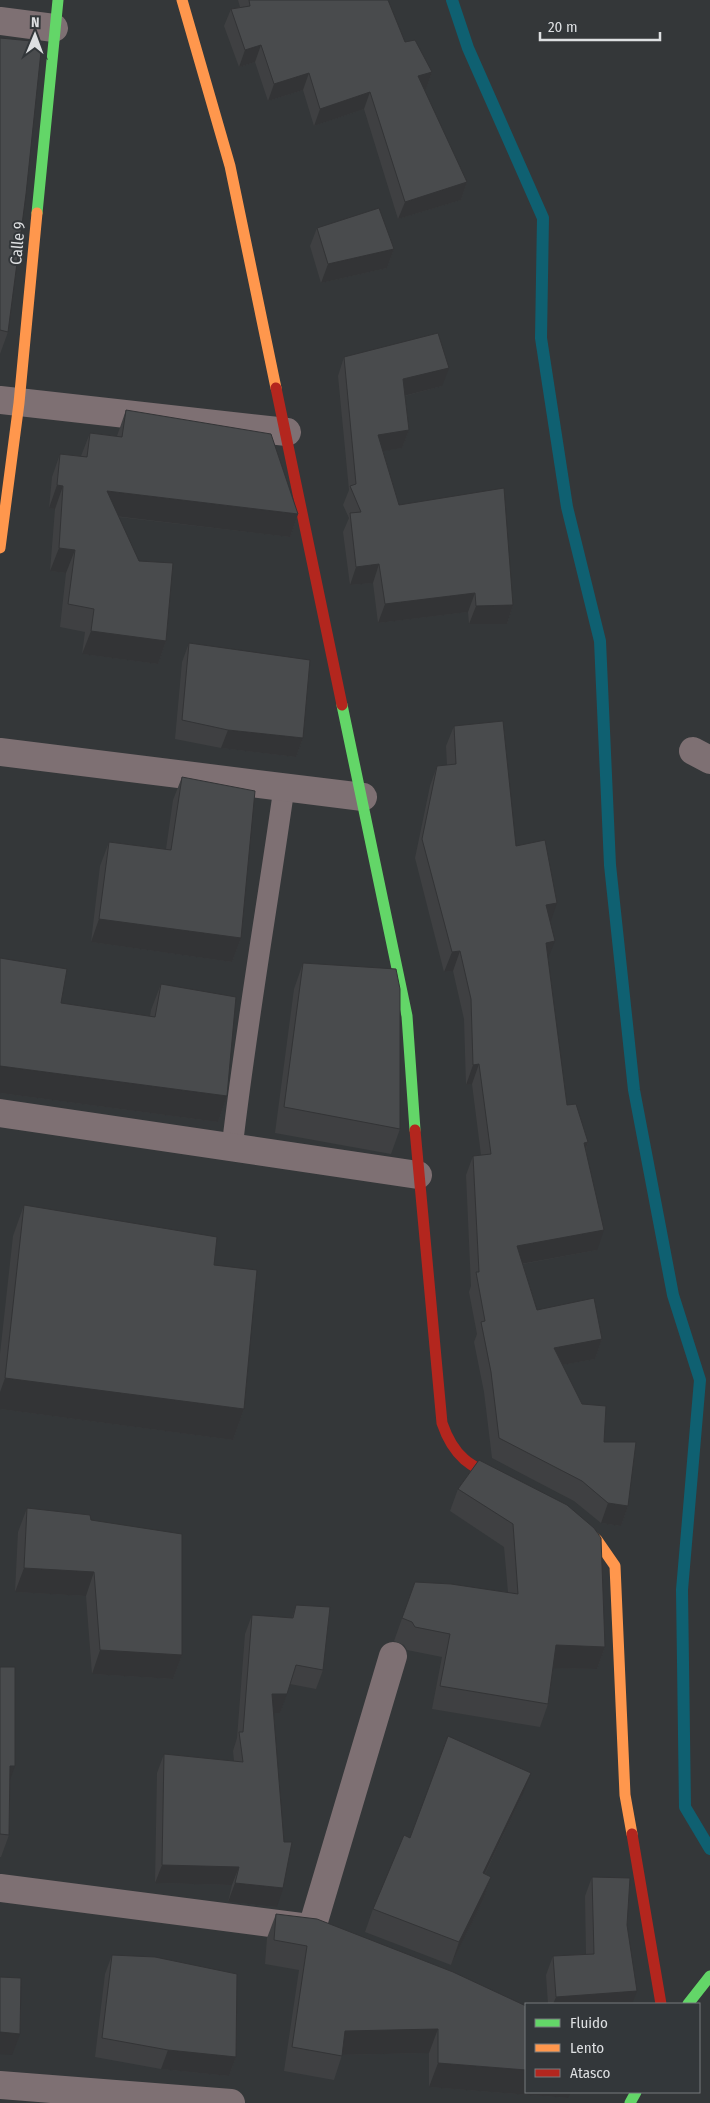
<svg xmlns="http://www.w3.org/2000/svg" width="710" height="2103" font-family="'Fira Sans Condensed',sans-serif">
  <rect width="100%" height="100%" fill="#343739"/>
  <g fill="none" stroke-linecap="round" stroke-linejoin="round">
    <path stroke="#0f6071" stroke-width="12" d="M452,0L468,48L543,218L541,338L567,507L600,641L610,865L634,1090L673,1295L700,1380L682,1590L685,1807L710,1849"/>
    <path stroke="#7e7073" stroke-width="21" d="M232,1148C246,1027 267,908 284,788"/>
    <g stroke="#7e7073" stroke-width="28">
      <path d="M0,21L54,28"/>
      <path d="M0,400L287,432"/>
      <path d="M693,751L710,760"/>
      <path d="M0,752L363,797"/>
      <path d="M0,1113L418,1175"/>
      <path d="M0,1888L309,1928"/>
      <path d="M312,1928L393,1656"/>
      <path d="M0,2085L231,2103"/>
    </g>
    <g stroke="#63d668" stroke-width="11">
      <path d="M37,213L58,0"/>
      <path d="M342,705L407,1016L415,1130"/>
      <path d="M688,2004L710,1976"/>
      <path d="M630,2103L636,2092"/>
    </g>
    <g stroke="#ff974d" stroke-width="11">
      <path d="M182,0L230,166L276,388"/>
      <path d="M0,548L19,403L37,213"/>
      <path d="M575,1521L597,1540L615,1566L625,1795L632,1834"/>
    </g>
    <g stroke="#b3261e" stroke-width="11">
      <path d="M276,388L342,705"/>
      <path d="M415,1130L442,1423C455,1461 473,1467 507,1483"/>
      <path d="M632,1834L661,2004"/>
    </g>
  </g>
  <g fill="#3f4042">
    <path d="M238,0H388L405,42L432,72L426,89H424L467,182L461,200L398,219L364,109L314,126L303,90L268,101L255,62L239,67L224,26L231,9L240,7Z"/>
    <path d="M0,38L8,332L0,354Z"/>
    <path d="M317,228L394,249L387,268L321,283L310,246Z"/>
    <path d="M344,357L442,386L405,396L409,430L402,448L383,451L399,505L513,605L507,624H469L468,612L378,623L373,583L350,585L343,532L349,518L343,505L349,490L338,376Z"/>
    <path d="M126,410L298,514L290,537L119,517L166,641L158,664L82,654L85,632L60,627L66,573L50,571L55,509L49,508L52,477L60,454L81,456L90,433L117,436Z"/>
    <path d="M189,643L303,738L296,757L221,748L175,739L182,662Z"/>
    <path d="M454,726L516,846L550,923L548,960L567,1105L588,1142L586,1149L597,1250L523,1264L537,1310L602,1339L595,1359L562,1365L582,1404L604,1442L628,1506L621,1526L601,1523L574,1501L492,1458L484,1392L474,1342L477,1334L469,1292L471,1286L466,1175L473,1156L481,1155L472,1084L466,1085L464,1019L453,971L444,972L415,858L430,786L437,766L447,765L446,746Z"/>
    <path d="M182,777L241,938L232,962L91,942L100,866L109,842L166,849L173,800Z"/>
    <path d="M303,963L400,1129L391,1154L275,1133L294,989Z"/>
    <path d="M161,984L227,1096L218,1122L0,1093L61,1003L150,1016L151,1010Z"/>
    <path d="M24,1205L214,1265L244,1409L233,1440L0,1409V1354L13,1236Z"/>
    <path d="M479,1460L605,1647L597,1669L553,1668L548,1704L540,1727L432,1709L442,1657L407,1650L404,1645L394,1641L415,1582L508,1592L504,1547L450,1511L458,1489Z"/>
    <path d="M27,1508L91,1520L182,1655L173,1679L92,1674L86,1596L15,1592L18,1532Z"/>
    <path d="M296,1605L323,1670L316,1689L290,1684L280,1713H274L277,1907L228,1902L232,1885L155,1883L157,1773L164,1754L234,1761L233,1751L237,1738L245,1634L252,1615L292,1618Z"/>
    <path d="M0,1667L10,1781L9,1835L1,1857H0Z"/>
    <path d="M522,1796L485,1874L491,1877L483,1900L451,1965L365,1932L373,1909L410,1838Z"/>
    <path d="M592,1877L632,2004H548L546,1975L553,1956L586,1954L585,1896Z"/>
    <path d="M276,1914L568,2098L429,2087V2053L342,2055L334,2080L284,2071L299,1970L265,1964L267,1938Z"/>
    <path d="M112,1955L236,2057L229,2076L161,2069L95,2057L105,1974Z"/>
  </g>
  <g fill="#333436">
    <path d="M261,45L255,62L239,67L245,50Z"/>
    <path d="M432,72L426,89L412,93L418,76Z"/>
    <path d="M309,73L303,90L268,101L274,84Z"/>
    <path d="M370,92L364,109L314,126L320,109Z"/>
    <path d="M467,182L461,200L398,219L405,202Z"/>
    <path d="M394,249L387,268L321,283L328,264Z"/>
    <path d="M449,368L442,386L396,398L403,379Z"/>
    <path d="M409,430L402,448L372,453L378,435Z"/>
    <path d="M57,485L63,486L55,509L49,508Z"/>
    <path d="M107,491L298,514L290,537L98,514Z"/>
    <path d="M59,548L75,550L66,573L50,571Z"/>
    <path d="M379,564L373,583L350,585L356,567Z"/>
    <path d="M475,593L468,612L378,623L385,604Z"/>
    <path d="M513,605L507,624H469L476,606Z"/>
    <path d="M91,631L166,641L158,664L82,654Z"/>
    <path d="M228,730L303,738L296,757L221,748Z"/>
    <path d="M557,903L550,923L546,905Z"/>
    <path d="M99,919L241,938L232,962L91,942Z"/>
    <path d="M555,941L547,961L546,943Z"/>
    <path d="M460,951L453,971L444,972L452,952Z"/>
    <path d="M479,1064L472,1084L466,1085L473,1065Z"/>
    <path d="M0,1066L227,1096L218,1122L0,1093Z"/>
    <path d="M588,1142L581,1162L584,1143Z"/>
    <path d="M604,1230L597,1250L510,1266L517,1246Z"/>
    <path d="M602,1339L595,1359L546,1368L554,1348Z"/>
    <path d="M5,1378L244,1409L233,1440L0,1409V1392Z"/>
    <path d="M608,1503L628,1506L621,1526L601,1523Z"/>
    <path d="M24,1568L94,1572L86,1596L15,1592Z"/>
    <path d="M556,1645L605,1647L597,1669L548,1668Z"/>
    <path d="M100,1650L182,1655L173,1679L92,1674Z"/>
    <path d="M272,1694H287L280,1713H265Z"/>
    <path d="M10,1766H15L7,1788Z"/>
    <path d="M531,1773L522,1796L474,1896L483,1873Z"/>
    <path d="M162,1865L239,1867L232,1885L155,1883Z"/>
    <path d="M491,1877L483,1900L451,1965L459,1942Z"/>
    <path d="M235,1883L283,1888L277,1907L228,1902Z"/>
    <path d="M637,1991L632,2004H553L556,1997Z"/>
    <path d="M438,2029L429,2053L337,2055L345,2031Z"/>
    <path d="M0,2032L20,2034L12,2055L0,2054Z"/>
    <path d="M168,2050L236,2057L229,2076L161,2069Z"/>
    <path d="M438,2063L526,2070V2092H571L568,2098L429,2087Z"/>
  </g>
  <g fill="#494b4d" stroke="#333436">
    <path d="M249,0H388L405,42L415,40L432,72L418,76L467,182L405,202L370,92L320,109L309,73L274,84L261,45L245,50L231,9L250,6Z"/>
    <path d="M0,38L42,42L26,194L8,332L0,330Z"/>
    <path d="M379,208L394,249L328,264L317,228Z"/>
    <path d="M438,333L449,368L403,379L409,430L378,435L399,505L504,488L513,605L476,606L475,593L385,604L379,564L356,567L350,513L361,512L350,486L356,484L344,357Z"/>
    <path d="M126,410L271,434L298,514L107,491L139,561L173,563L166,641L91,631L94,609L68,604L75,550L59,548L63,486L57,485L60,454L87,457L90,433L122,437Z"/>
    <path d="M189,643L310,660L303,738L228,730L182,720Z"/>
    <path d="M503,721L516,846L545,840L557,903L546,905L555,941L546,943L567,1105L576,1104L588,1142L584,1143L604,1230L517,1246L537,1310L594,1298L602,1339L554,1348L582,1404L606,1406L604,1442H636L628,1506L608,1503L582,1481L499,1438L491,1372L481,1322L485,1321L476,1272H479L473,1156L491,1154L479,1064L473,1065L471,999L460,951L452,952L422,839L437,766L456,764L454,726Z"/>
    <path d="M182,777L255,791L241,938L99,919L109,842L171,850Z"/>
    <path d="M0,958L67,969L61,1003L155,1017L161,984L236,997L227,1096L0,1066Z"/>
    <path d="M303,963L396,969L400,989V1129L284,1107Z"/>
    <path d="M24,1205L217,1237L214,1265L257,1270L244,1409L5,1378Z"/>
    <path d="M479,1460L567,1505L594,1528L601,1538L605,1647L556,1645L548,1704L440,1686L450,1634L415,1627L412,1622L402,1618L415,1582L451,1584L518,1594L513,1524L458,1489Z"/>
    <path d="M27,1508L90,1515L91,1520L182,1534V1655L100,1650L94,1572L24,1568Z"/>
    <path d="M296,1605L330,1607L323,1670L296,1665L287,1694H272L284,1842H292L283,1888L235,1883L239,1867L162,1865L164,1754L243,1762L239,1732H243L252,1615L293,1618Z"/>
    <path d="M0,1667H15V1766H10L9,1835L0,1834Z"/>
    <path d="M448,1736L531,1773L483,1873L491,1877L459,1942L373,1909L404,1835L410,1838Z"/>
    <path d="M592,1877L630,1878L627,1925L637,1991L556,1997L553,1956L594,1954Z"/>
    <path d="M276,1914L317,1919L453,1972L526,2006V2070L438,2063V2029L345,2031L342,2056L292,2047L307,1946L274,1940Z"/>
    <path d="M112,1955L155,1957L237,1974L236,2057L168,2050L102,2038Z"/>
    <path d="M0,1977L21,1978L20,2034L0,2032Z"/>
  </g>
  <g text-anchor="middle" stroke-width="4" stroke-linejoin="round" paint-order="stroke">
    <g font-size="16" fill="#dddfe1" stroke="#33373a">
      <text transform="translate(17 243) rotate(-85)" y="6">Calle 9</text>
    </g>
  </g>
  <rect x="525" y="2003" width="175" height="90" fill="#33373a" stroke="#777a7d"/>
  <rect x="535" y="2019" width="25" height="8" fill="#63d668" stroke="#777a7d"/>
  <text x="570" y="2028" font-size="15" fill="#dddfe1">Fluido</text>
  <rect x="535" y="2044" width="25" height="8" fill="#ff974d" stroke="#777a7d"/>
  <text x="570" y="2053" font-size="15" fill="#dddfe1">Lento</text>
  <rect x="535" y="2069" width="25" height="8" fill="#b3261e" stroke="#777a7d"/>
  <text x="570" y="2078" font-size="15" fill="#dddfe1">Atasco</text>
  <g transform="translate(35 35) rotate(1)" stroke="#33373a" stroke-width="4" paint-order="stroke">
  <path d="M0-4L9 19L0 12L-9 19Z" fill="#dddfe1"/>
  <text y="-8" font-size="14" font-weight="bold" text-anchor="middle" fill="#dddfe1">N</text>
  </g>
  <path d="M540 32v8h120v-8" fill="none" stroke="#dddfe1" stroke-width="2.5"/>
  <text x="548" y="32" font-size="15" fill="#dddfe1" stroke="#33373a" stroke-width="4" paint-order="stroke">20 m</text>
</svg>
